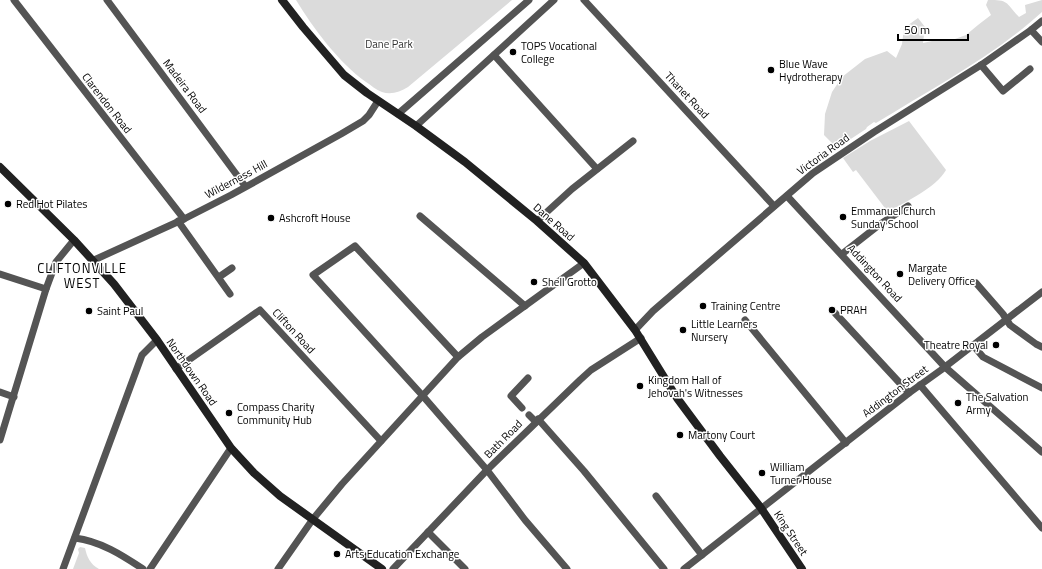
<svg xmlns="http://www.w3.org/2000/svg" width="1042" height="569" font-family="'Titillium Web',sans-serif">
  <rect width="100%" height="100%" fill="#fff"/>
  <g fill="#dbdbdb">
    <path d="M296,0H512L408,87C400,92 391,95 382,92C376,90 371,85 366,82C339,63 313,28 296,0Z"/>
    <path d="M988,0C1009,0 1005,2 1019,17L1026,13L1025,5L1042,0V12C995,55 931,89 876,123L874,122L867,127L866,129L837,148L824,135L825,114L832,92L842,77L865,59L887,51L896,58L902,44L904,28L918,18L925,27L923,43L941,39H955L966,35L978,25L991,15L986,5Z"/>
    <path d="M909,121L946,170C936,188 905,202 888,212L856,170L853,172L843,158L870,141Z"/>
    <path d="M80,547L85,548C87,557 90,564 99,569H73L79,553L78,549Z"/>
  </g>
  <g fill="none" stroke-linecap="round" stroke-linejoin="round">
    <g stroke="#545454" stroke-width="7">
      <path d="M14,0L184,219"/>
      <path d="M107,0L245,186"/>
      <path d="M584,0L774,206"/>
      <path d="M1031,30L1042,42"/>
      <path d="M494,55L597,169"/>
      <path d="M981,65L1003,91L1030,69"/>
      <path d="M398,114L529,0"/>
      <path d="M416,126L554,0"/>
      <path d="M787,196L945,367L1042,452"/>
      <path d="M420,216L525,306"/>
      <path d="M178,221L230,294"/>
      <path d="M537,221L572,189L633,141"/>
      <path d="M842,254L879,225L908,206"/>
      <path d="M94,260L184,219L231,195L341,134L363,121L369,115L378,101"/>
      <path d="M0,274L46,289"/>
      <path d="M219,277L232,268"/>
      <path d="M976,283L1003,314L1010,325L1036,344L1042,347"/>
      <path d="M835,313L909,393"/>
      <path d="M745,320L846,443"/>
      <path d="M635,330L653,311L813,173L874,132L981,65L1031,30L1042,21"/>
      <path d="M973,345L983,357L1042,388"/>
      <path d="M458,357L355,246L313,275L422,395L487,470L525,520L567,569"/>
      <path d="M176,369L260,310L381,441"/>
      <path d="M920,385L1042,528"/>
      <path d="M0,392L14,397"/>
      <path d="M522,408L511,396L528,378"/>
      <path d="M529,415L536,422"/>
      <path d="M538,419L584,471L664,569"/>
      <path d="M0,440L46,289L56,262L74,240"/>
      <path d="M656,496L702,555"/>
      <path d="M428,532L465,569"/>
      <path d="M75,538C100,541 122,555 143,569"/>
      <path d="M63,569L142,355L157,340"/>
      <path d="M150,569L231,448"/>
      <path d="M278,569L313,519L342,484L458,357L482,337L584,263"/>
      <path d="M393,569L487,470L580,380L591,370L641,338"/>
      <path d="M684,569L909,393L941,370L1042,292"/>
    </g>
    <g stroke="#212121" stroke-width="8">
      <path d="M282,0L303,27L344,75L367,93L416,126L465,162L537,221L584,263L635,330L677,398L720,456L761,508L802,569"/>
      <path d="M0,167L74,240L114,284L157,340L231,448L254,473L280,496L382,569"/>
    </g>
  </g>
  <g fill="#000" stroke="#fff" stroke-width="1.5">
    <circle cx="513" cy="52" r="4"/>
    <circle cx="771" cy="70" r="4"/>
    <circle cx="8" cy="204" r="4"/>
    <circle cx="843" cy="217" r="4"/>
    <circle cx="271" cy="218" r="4"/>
    <circle cx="900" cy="274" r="4"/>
    <circle cx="534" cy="282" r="4"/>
    <circle cx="703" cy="306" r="4"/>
    <circle cx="832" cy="310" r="4"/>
    <circle cx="89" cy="311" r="4"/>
    <circle cx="683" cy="330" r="4"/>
    <circle cx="996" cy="345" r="4"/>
    <circle cx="640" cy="386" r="4"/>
    <circle cx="958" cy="403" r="4"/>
    <circle cx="229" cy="413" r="4"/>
    <circle cx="680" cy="435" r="4"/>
    <circle cx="762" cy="473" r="4"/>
    <circle cx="337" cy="554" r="4"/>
  </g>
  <g text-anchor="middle" stroke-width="3" stroke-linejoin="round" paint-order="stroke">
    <g font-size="11" fill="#323232" stroke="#fff">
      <text x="389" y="48">Dane Park</text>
    </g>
    <g font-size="11" fill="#000" stroke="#fff" text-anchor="start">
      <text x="521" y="50">TOPS Vocational<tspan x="521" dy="13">College</tspan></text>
      <text x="779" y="68">Blue Wave<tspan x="779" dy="13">Hydrotherapy</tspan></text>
      <text x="16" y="208">Red Hot Pilates</text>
      <text x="851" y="215">Emmanuel Church<tspan x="851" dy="13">Sunday School</tspan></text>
      <text x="279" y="222">Ashcroft House</text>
      <text x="908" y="272">Margate<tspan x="908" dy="13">Delivery Office</tspan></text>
      <text x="542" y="286">Shell Grotto</text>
      <text x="711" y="310">Training Centre</text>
      <text x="840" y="314">PRAH</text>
      <text x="97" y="315">Saint Paul</text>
      <text x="691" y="328">Little Learners<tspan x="691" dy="13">Nursery</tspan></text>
      <text x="988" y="349" text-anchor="end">Theatre Royal</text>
      <text x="648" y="384">Kingdom Hall of<tspan x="648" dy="13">Jehovah's Witnesses</tspan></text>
      <text x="966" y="401">The Salvation<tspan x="966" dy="13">Army</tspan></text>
      <text x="237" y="411">Compass Charity<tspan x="237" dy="13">Community Hub</tspan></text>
      <text x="688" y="439">Martony Court</text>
      <text x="770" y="471">William<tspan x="770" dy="13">Turner House</tspan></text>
      <text x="345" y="558">Arts Education Exchange</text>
    </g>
    <g font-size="11" fill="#000" stroke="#fff">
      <text transform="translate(185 86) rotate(53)" y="4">Madeira Road</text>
      <text transform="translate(687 95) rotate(47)" y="4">Thanet Road</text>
      <text transform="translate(107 103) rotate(52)" y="4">Clarendon Road</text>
      <text transform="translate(823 154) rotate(-36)" y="4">Victoria Road</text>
      <text transform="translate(236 179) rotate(-28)" y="4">Wilderness Hill</text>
      <text transform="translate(554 222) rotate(41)" y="4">Dane Road</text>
      <text transform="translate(875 273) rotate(47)" y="4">Addington Road</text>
      <text transform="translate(294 331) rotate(47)" y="4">Clifton Road</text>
      <text transform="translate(192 372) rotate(55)" y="4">Northdown Road</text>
      <text transform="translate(895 391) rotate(-37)" y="4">Addington Street</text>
      <text transform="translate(503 439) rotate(-45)" y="4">Bath Road</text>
      <text transform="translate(791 533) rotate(56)" y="4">King Street</text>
    </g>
    <g font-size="13" letter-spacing="1" fill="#000" stroke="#fff">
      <text x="82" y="273">CLIFTONVILLE<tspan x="82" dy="15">WEST</tspan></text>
    </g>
  </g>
  <path d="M898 34v6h70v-6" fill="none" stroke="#000000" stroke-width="2"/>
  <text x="904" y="34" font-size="12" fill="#000000" stroke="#ffffff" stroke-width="3" paint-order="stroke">50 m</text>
</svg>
